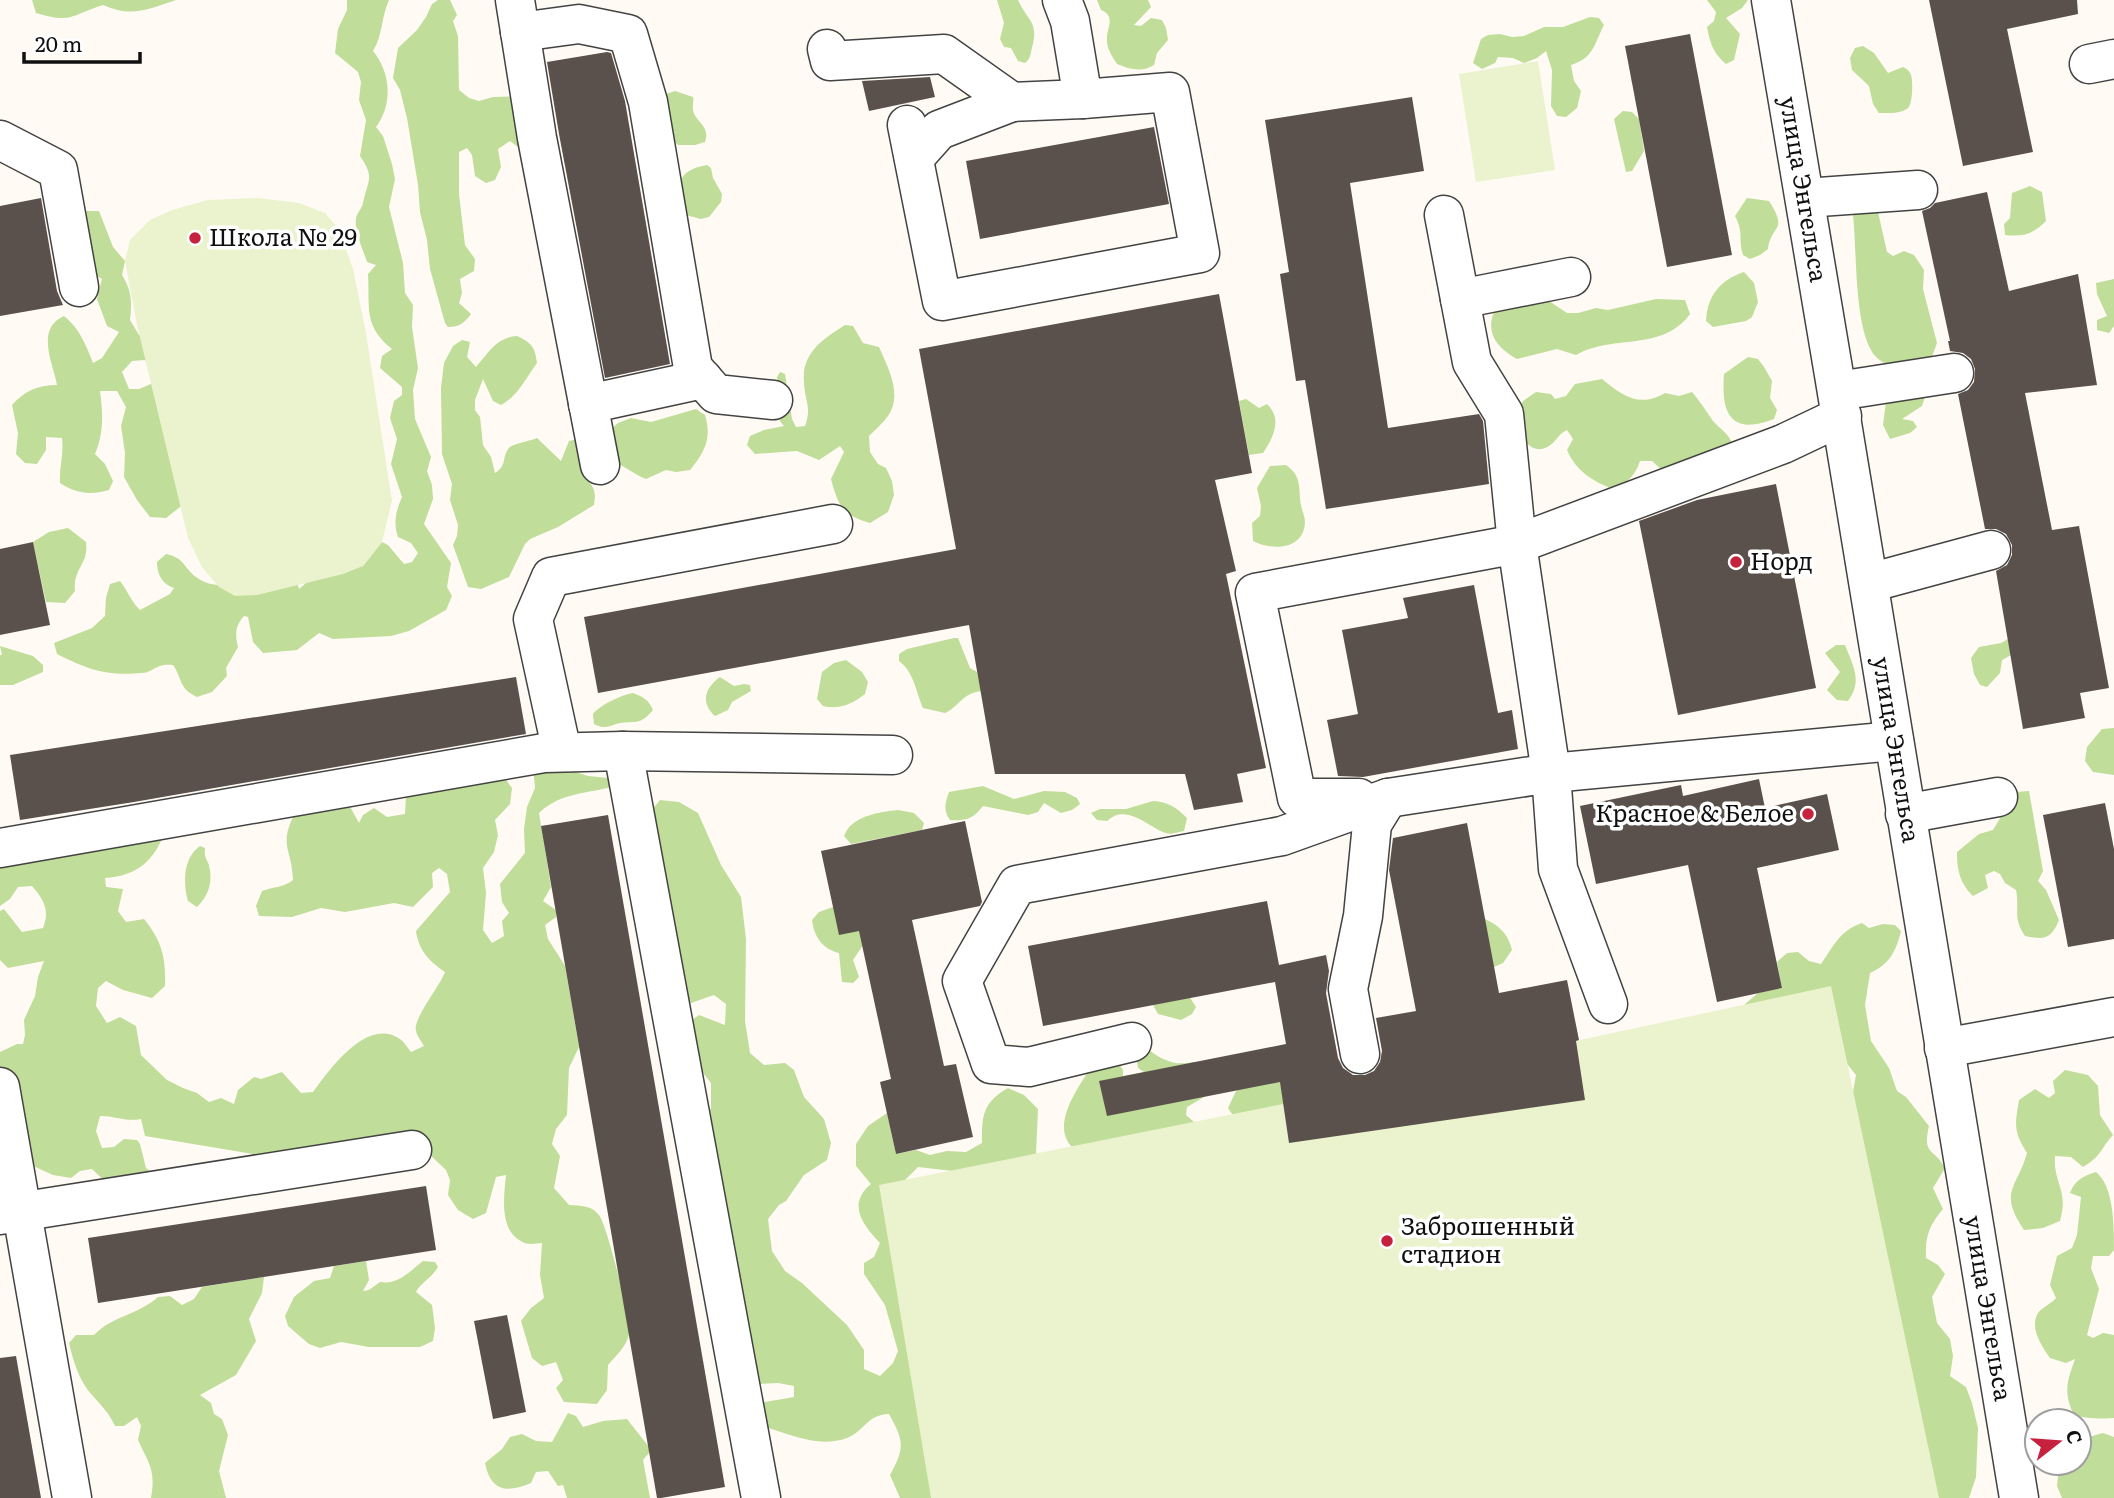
<svg xmlns="http://www.w3.org/2000/svg" width="2114" height="1498" font-family="Literata,serif">
  <rect width="100%" height="100%" fill="#fffbf4"/>
  <g fill="#c0dd99">
    <path d="M32,0H176C148,9 132,18 103,5C71,15 72,24 36,13Z"/>
    <path d="M347,0H389C381,17 383,35 373,51C391,73 393,104 376,127L383,136L392,164L395,179L389,207L403,263L405,293L413,305L412,327L418,368L413,390L415,419L431,457L427,471L432,485L433,499L424,524L451,563L447,587L452,596L446,610L409,631L391,636L333,639L319,633L297,650L263,653L253,642L248,617L244,616C235,626 235,634 238,647L226,668L227,676L212,692L197,697C178,688 183,679 173,665C155,663 155,672 142,673C105,676 89,670 57,654L54,643L92,628L105,616L106,598L110,584L120,581C127,590 132,603 140,610L170,594L174,588C162,584 157,574 157,562L166,554C185,558 183,567 196,577C219,596 267,577 294,572L299,589L306,583L363,566L382,542L388,545L404,564L412,562L418,553L411,543L398,537C393,522 396,511 402,497L391,464L397,439L390,418L394,401L402,395V387L380,368L382,356L392,349C363,326 370,307 368,274L376,265L367,262C363,249 354,232 356,218C357,213 362,208 363,203C368,179 375,178 360,156L366,120L359,100L361,82L358,72L335,53L338,29L347,10Z"/>
    <path d="M438,0H450L457,15L453,21L458,36L459,90L469,98L479,101L493,97L530,96V147H518L510,141L498,149L501,167L495,180L486,183L475,176L472,155L467,148L459,152V194L465,245L475,259L474,271L460,279L462,293L459,303L471,314C464,323 460,327 448,327L445,323L430,269L427,240L420,212L418,185L407,118L400,90L393,78L398,48L417,30L426,17L432,4Z"/>
    <path d="M997,0H1018C1028,22 1039,21 1032,48C1030,55 1031,58 1025,63L1018,61L1011,48L1004,47L1000,39L1004,23Z"/>
    <path d="M1097,0H1148L1151,7L1134,25L1141,26L1151,18L1162,20L1166,28L1168,40L1157,53L1154,65C1142,73 1129,69 1117,64C1113,58 1107,49 1107,41C1106,28 1117,17 1101,10Z"/>
    <path d="M1707,0H1748L1742,8L1726,18L1740,34L1734,60L1726,64C1713,53 1710,43 1707,27L1714,21L1716,12Z"/>
    <path d="M1590,17L1599,18L1604,25C1594,44 1594,58 1571,65L1574,81L1581,91L1577,108L1566,117L1557,116L1551,106L1552,70L1546,51L1537,58L1524,63L1513,58L1498,57L1495,63L1482,69L1473,63L1481,39L1488,35L1500,34L1512,37L1524,36L1544,27H1563Z"/>
    <path d="M1863,46L1874,53L1888,73L1903,67C1907,69 1909,70 1911,75C1913,80 1913,104 1908,108C1901,114 1888,113 1879,113L1873,104L1869,86L1852,70L1850,58L1855,48Z"/>
    <path d="M675,91L693,97C694,101 692,106 693,110C695,122 711,126 705,142L695,145H678L670,138L666,94Z"/>
    <path d="M1623,111L1632,112L1639,119L1644,151L1632,171L1626,172L1614,119Z"/>
    <path d="M707,165L711,168L713,178L722,194L721,202L709,217L701,219L678,213C679,184 675,171 707,165Z"/>
    <path d="M2030,186L2042,192L2046,221C2033,234 2024,237 2005,235L2004,224L2010,218L2012,193Z"/>
    <path d="M1747,198L1769,201C1789,232 1771,224 1768,249L1760,255L1750,259L1743,255C1738,239 1744,233 1735,216Z"/>
    <path d="M1859,206L1867,207L1878,212L1887,252L1893,256L1904,251L1914,255L1924,270L1923,289L1937,343L1930,362C1920,364 1907,369 1897,368C1889,367 1874,358 1871,350C1854,319 1857,251 1853,215Z"/>
    <path d="M86,211H99L113,247L125,261L122,275C132,291 132,302 130,320L139,335L153,340L157,378L145,360L132,361L122,372L129,389H139L151,384L160,388L186,493L180,507L166,518L150,517L137,500L124,477L125,453L121,426L126,407L117,391H100C103,413 104,433 95,454L105,464L113,481L109,490C90,495 77,494 60,483C59,467 64,455 62,438L46,437V450L37,464L25,463L16,454L18,433L12,405C25,391 37,385 57,385C53,363 35,329 64,316C80,329 86,345 93,363L102,358L119,332L107,326L97,299L102,279L93,274L88,256L91,243L82,235L80,219Z"/>
    <path d="M1744,272L1754,283L1758,302L1752,317L1746,321L1713,327L1706,321C1707,296 1720,280 1744,272Z"/>
    <path d="M2114,279V326L2109,333L2097,330V320L2107,316L2097,294L2096,283Z"/>
    <path d="M1546,299L1567,313H1578L1596,308L1608,310L1656,299L1685,300L1690,314C1663,352 1612,334 1576,355L1557,349L1517,359C1494,346 1483,329 1498,304Z"/>
    <path d="M845,325L853,326L863,343L879,347C888,368 903,394 888,416C883,423 875,430 869,436L870,452L878,464L886,468L892,481L894,495L888,512L870,523C842,515 838,505 831,479L844,452L840,446L819,460L797,451L755,454L747,445L750,436L764,430L784,426C770,412 781,395 777,377L780,372L785,374L792,419L796,427L805,426C812,407 805,402 804,383C801,353 823,339 845,325Z"/>
    <path d="M517,336C532,343 535,347 537,363C525,379 519,395 501,405L493,401L483,379L475,400V410L480,417L483,445L491,457L495,473C508,465 501,458 509,448C512,444 530,441 537,438L561,461L569,441L578,439L587,465L584,477C595,487 596,492 594,505L558,527L530,539L525,544L509,577L481,589L468,587L453,545L457,536L458,525L450,500L452,484L442,454L441,388L444,363L453,346L462,340L470,342L467,357L476,367C488,353 497,337 517,336Z"/>
    <path d="M1748,357L1758,359L1764,367L1772,381L1770,398L1777,410L1774,419C1730,436 1721,413 1724,374Z"/>
    <path d="M1602,379C1623,396 1639,408 1665,393L1679,396L1692,392C1700,401 1706,411 1713,421C1720,429 1728,433 1732,443L1666,474L1652,461H1640C1635,476 1628,482 1614,489C1593,482 1576,471 1567,450L1573,439L1567,430C1558,434 1557,441 1549,446C1528,458 1520,433 1515,417L1523,401L1536,392L1551,394L1555,399L1566,396L1575,384Z"/>
    <path d="M1927,391L1922,406L1902,419L1913,421L1917,427L1910,433L1890,439L1883,425L1886,402Z"/>
    <path d="M1246,399L1259,408L1267,404C1283,419 1273,438 1263,453L1249,455L1239,401Z"/>
    <path d="M696,409L705,415C712,438 705,452 690,470L676,472L666,470L646,479C633,474 623,464 612,462L608,432L618,423L631,418L651,422Z"/>
    <path d="M1286,465C1303,477 1298,489 1301,505C1302,511 1305,516 1305,522C1304,550 1272,551 1253,541L1252,523L1260,516L1261,506L1257,488L1270,466Z"/>
    <path d="M68,528L86,542C89,565 73,567 75,591L65,603L46,602L33,542L49,532Z"/>
    <path d="M954,638H958L970,668L977,672L981,691C961,694 960,706 945,713L923,708C916,692 914,672 899,661V654L907,649Z"/>
    <path d="M2008,639L2011,655L2002,660L2000,673L1987,687L1980,685L1974,674L1971,658L1979,647L2001,643Z"/>
    <path d="M1836,645H1845C1853,666 1863,681 1848,701L1837,700L1827,690L1840,672L1825,653Z"/>
    <path d="M0,646L33,656L43,665V672L13,685H0V655H2Z"/>
    <path d="M846,660L862,672L868,682L865,694C852,704 839,710 823,706L817,699L822,672L834,663Z"/>
    <path d="M720,677L734,686L744,684L750,685L751,691L732,702L728,710L715,716C700,702 705,688 720,677Z"/>
    <path d="M633,693C643,697 648,699 653,710C638,728 634,719 616,724C607,727 604,729 594,724L593,714C600,705 621,695 633,693Z"/>
    <path d="M2114,728V775L2093,772L2085,761L2087,747L2102,729Z"/>
    <path d="M533,766L569,770L588,776L609,778L615,786C587,794 561,792 539,813L551,887L543,901L556,910V917L545,925L548,939L565,966L579,1047L569,1068L567,1115L556,1129L552,1144L560,1156L554,1188L569,1205C581,1206 591,1205 599,1215C607,1225 631,1320 629,1334C627,1346 615,1357 608,1365L607,1390L597,1404L564,1402L556,1388L563,1380L556,1362L542,1366L532,1358L521,1321L531,1308L544,1298L540,1275L542,1243C538,1243 529,1245 525,1243C498,1233 504,1196 506,1175L496,1177L486,1213L473,1219L458,1210L448,1195L450,1180L446,1170L428,1153L282,1162L259,1155L145,1136L141,1119C125,1122 116,1116 100,1116L96,1131L102,1148L114,1147L124,1139L137,1140L140,1144L146,1168L153,1173L112,1188L92,1169L80,1171L71,1178L53,1175L20,1160L0,1073V1052L17,1044H23L25,1035L24,1020L35,996L38,977L44,961L8,968L0,960V911L4,909L22,932L43,928C50,910 44,900 32,886L18,887L10,899L0,906V862L166,829C155,860 138,876 105,878L106,887L123,889L118,911L126,922L144,919C162,941 166,958 165,986L152,998L123,990L106,981L98,988L96,1006L107,1023L120,1017L136,1026L141,1055L167,1080L183,1088L197,1093L209,1102L221,1098L234,1104L238,1090L254,1077L261,1079L282,1072L301,1093L313,1092C329,1070 367,1016 400,1039C404,1042 408,1048 411,1052L424,1046C422,1042 417,1036 416,1031C412,1020 440,986 445,972C429,961 419,951 416,931L450,892L447,874L439,868L432,873L433,887L413,907L394,903L345,912L321,908L292,917L259,916L256,906L262,891C273,887 285,887 293,880C292,848 278,846 295,813L348,803L359,823L363,815L374,808L387,817L405,814L407,777L481,775L506,780L512,788L510,804L495,820L498,835L494,852L483,868L486,893L483,930L492,943L504,936L502,921L509,913L502,902L500,884L525,853L524,829L527,807L535,788Z"/>
    <path d="M983,786L1014,799L1044,791L1065,792L1077,798L1080,804L1072,810L1061,813L1044,803L1038,812L1028,815L983,806C973,819 966,821 950,820C943,811 945,803 949,792Z"/>
    <path d="M2029,791L2043,871L2038,881L2046,890L2059,920C2051,939 2045,940 2025,936C2012,917 2020,910 2016,890L2005,883L2000,874L1994,871L1985,875L1988,888L1973,896C1960,883 1957,871 1957,852L1979,834L1993,830L2016,792Z"/>
    <path d="M660,800L679,802L698,813L721,865L741,897L746,939L745,1021L750,1053L764,1065L785,1063L794,1070L804,1097L824,1119L831,1143L827,1160L804,1175L786,1201L779,1205L768,1219L772,1251L785,1271L802,1283L847,1325L864,1350V1369L880,1376L893,1363L898,1351L885,1305L864,1274V1263L874,1257L880,1243C862,1224 847,1204 871,1184L856,1166V1144L868,1126L887,1113L896,1154L916,1150L930,1155L947,1151L966,1152L982,1143C982,1116 982,1103 1008,1088L1024,1095L1038,1109L1036,1154L1032,1161L953,1171L918,1167L904,1181L957,1498H900L890,1475C905,1448 904,1441 889,1414C866,1415 865,1431 847,1438C819,1448 792,1435 765,1427L759,1403L794,1397V1386L778,1383L757,1384L703,1124L711,1108V1083L696,1064L689,1022L699,1015L725,1025L726,1004L714,995L691,1003L677,1000L651,811Z"/>
    <path d="M1153,801C1168,802 1176,807 1187,818L1184,831C1179,832 1171,835 1166,833C1149,828 1127,802 1107,821L1097,820L1091,813L1100,809H1126Z"/>
    <path d="M898,810L914,813L924,823L922,830L851,844L844,836C851,816 879,812 898,810Z"/>
    <path d="M200,846L205,848C204,856 206,858 209,865C213,882 209,895 197,907L188,901C183,882 183,858 200,846Z"/>
    <path d="M844,895L867,939L853,960L859,977L853,983L842,982L839,953C822,949 814,936 812,920L819,912L833,907Z"/>
    <path d="M1485,919C1500,926 1508,934 1512,950L1503,963L1485,971Z"/>
    <path d="M1862,923L1869,928L1883,924L1895,925L1901,931C1896,951 1890,964 1870,973L1865,1005L1871,1041L1889,1068L1897,1091L1906,1097L1929,1126C1922,1156 1934,1147 1945,1168L1933,1188L1943,1209C1929,1225 1925,1237 1926,1258L1938,1265L1945,1274L1932,1297L1937,1323L1950,1339L1953,1356L1950,1376L1966,1387L1972,1403L1978,1428L1976,1477L1969,1498H1905L1846,1100L1853,1092L1856,1075L1848,1065L1744,1005L1758,993L1782,988L1777,962L1787,953L1798,952L1809,961L1821,964C1833,947 1840,930 1862,923Z"/>
    <path d="M1162,978L1185,990L1196,1007L1192,1014L1181,1020L1158,1014L1153,1005Z"/>
    <path d="M1149,1050C1164,1061 1175,1066 1194,1062L1202,1067L1204,1097L1187,1107L1186,1115L1194,1122L1244,1119L1232,1114L1228,1108L1235,1093L1252,1070L1295,1085L1277,1119L1072,1147C1050,1125 1079,1086 1092,1066L1118,1062L1123,1070V1076L1144,1072L1138,1068L1137,1062L1140,1053Z"/>
    <path d="M2065,1070L2088,1075L2098,1086L2100,1115L2113,1135C2100,1149 2102,1156 2083,1167L2071,1157L2055,1156C2053,1184 2069,1189 2060,1221L2043,1228L2024,1230C1998,1192 2017,1188 2027,1153C2013,1131 2015,1125 2019,1100L2035,1089L2049,1098L2055,1093L2053,1081Z"/>
    <path d="M2096,1172C2114,1186 2114,1226 2114,1250L2109,1256H2093L2091,1268L2099,1289L2087,1335L2093,1338L2103,1333L2114,1335V1418C2100,1419 2088,1419 2074,1415C2063,1392 2067,1382 2075,1359L2066,1363L2050,1358C2042,1347 2029,1328 2038,1313C2041,1308 2051,1304 2056,1298L2050,1285L2057,1256L2072,1248L2077,1235L2081,1197L2070,1193C2075,1180 2083,1176 2096,1172Z"/>
    <path d="M366,1261L369,1280L363,1291L369,1290L380,1282C398,1285 409,1272 423,1261L435,1262L438,1267C432,1278 421,1282 416,1292L432,1305L435,1328L433,1341L420,1347H369L341,1342L320,1348L309,1344L288,1326L285,1316L294,1297L314,1281L330,1278L334,1266Z"/>
    <path d="M264,1277L262,1293L249,1319L256,1341L236,1375L200,1395L211,1403L214,1414L222,1419L228,1435L219,1471L226,1498H151C156,1470 149,1464 138,1440L141,1426L137,1417L124,1426H115C109,1413 101,1405 92,1395C79,1381 73,1360 69,1343L76,1335H94C112,1316 138,1315 158,1297L170,1296L182,1305L194,1299L202,1287Z"/>
    <path d="M568,1413L576,1416L583,1427L603,1421L627,1419L649,1447V1453L643,1460L650,1498H567L563,1485L558,1486L548,1471L536,1472L531,1483C507,1493 491,1492 485,1463L502,1449L510,1437L522,1434L536,1441L552,1442Z"/>
    <path d="M2103,1433L2114,1437V1498H2062L2057,1486L2059,1467L2064,1463H2079C2079,1440 2081,1439 2103,1433Z"/>
  </g>
  <g fill="#eaf3cd">
    <path d="M1538,61L1555,170L1476,182L1459,74Z"/>
    <path d="M258,198L299,203L325,213L338,228L353,269L366,333L392,501L382,542L363,566L343,574L257,595L235,596L219,587L202,567L188,538L137,325L125,261L130,240L150,220L172,210L208,200Z"/>
    <path d="M1831,986L1939,1498H931L879,1185L1283,1104Z"/>
  </g>
  <g fill="#5a504c">
    <path d="M1929,0H2077L2078,14L2007,29L2033,152L1963,166Z"/>
    <path d="M1690,34L1732,255L1667,267L1625,46Z"/>
    <path d="M607,52L611,53L625,101L670,364L605,378L559,134L547,62Z"/>
    <path d="M930,77L935,97L869,111L862,81Z"/>
    <path d="M1412,97L1424,171L1350,183L1388,428L1479,414L1483,421L1489,484L1326,509L1305,380L1296,381L1280,274L1289,272L1265,120Z"/>
    <path d="M1154,127L1169,204L980,239L966,161Z"/>
    <path d="M1987,192L2009,291L2078,274L2097,385L2025,393L2052,530L2079,526L2109,688L2080,693L2085,718L2023,729L1996,571L2007,565L2012,555V545L2006,534L1996,529H1985L1958,394L1968,390L1974,382L1975,369L1971,359L1963,353L1950,351L1948,341H1950L1922,211L1930,208L1935,203Z"/>
    <path d="M41,198L57,291L63,305L0,316V206Z"/>
    <path d="M1219,294L1252,473L1215,480L1236,571L1226,574L1266,768L1237,774L1243,802L1194,810L1185,774H995L969,625L598,693L584,617L956,549L919,349Z"/>
    <path d="M1776,484L1816,688L1678,715L1639,521L1697,500Z"/>
    <path d="M33,542L50,625L0,635V549Z"/>
    <path d="M1474,585L1498,713L1512,710L1518,749L1363,777L1338,776L1327,720L1358,714L1342,630L1408,618L1403,598Z"/>
    <path d="M516,677L526,734L134,802L20,820L10,755Z"/>
    <path d="M1759,779L1765,808L1827,794L1839,850L1757,868L1782,988L1717,1002L1688,865L1596,884L1580,806L1681,785L1683,796Z"/>
    <path d="M2105,803L2114,849V939L2068,947L2043,815Z"/>
    <path d="M608,815L725,1487L661,1498H657L541,826Z"/>
    <path d="M965,821L982,902L980,906L912,920L944,1066L956,1064L973,1137L896,1154L880,1082L891,1079L859,931L839,935L821,851Z"/>
    <path d="M1467,823L1499,993L1567,980L1579,1040L1576,1041L1585,1100L1289,1143L1280,1082L1107,1116L1099,1081L1286,1044L1275,982L1043,1026L1028,946L1267,901L1279,965L1326,955L1329,971L1326,993L1338,1058L1343,1068L1353,1075H1365L1374,1071L1380,1062L1382,1051L1376,1018L1416,1011L1389,870L1393,838Z"/>
    <path d="M426,1186L436,1250L98,1303L88,1238Z"/>
    <path d="M507,1315L526,1412L493,1419L474,1321Z"/>
    <path d="M16,1356L41,1498H0V1358Z"/>
  </g>
  <g fill="none" stroke-linecap="round" stroke-linejoin="round">
    <g stroke="#434343" stroke-width="41">
      <g id="minor">
        <path d="M515,0L537,138L600,465"/>
        <path id="s1" d="M1771,0C1856,499 1936,999 2019,1498"/>
        <path d="M520,32L579,24L628,34L648,102L693,368L716,394L773,400"/>
        <path d="M827,49L830,61L944,54L1012,102L1083,99"/>
        <path d="M2089,64L2114,59"/>
        <path d="M907,125L942,301L1200,253L1170,92L1083,99L1070,21L1062,0"/>
        <path d="M0,140L58,170L79,287"/>
        <path d="M914,158L939,130L1012,102"/>
        <path d="M1805,198L1918,190"/>
        <path d="M1460,299L1571,277"/>
        <path d="M1838,391L1954,373"/>
        <path d="M588,404L703,379"/>
        <path d="M1842,416L1783,444L1517,544L1551,773L1894,741"/>
        <path d="M1869,583L1991,550"/>
        <path d="M623,751L761,1498"/>
        <path d="M562,752L533,619L551,577L833,524"/>
        <path d="M1359,798H1297L1255,593L1517,544L1504,414L1472,362L1444,215"/>
        <path d="M1905,814L1998,797"/>
        <path d="M0,848L544,753L623,751L893,755"/>
        <path d="M1132,1042L1029,1067L991,1064L962,981L1017,885L1282,836L1388,798L1551,773L1558,869L1608,1004"/>
        <path d="M1944,1048L2114,1017"/>
        <path d="M1360,1054L1348,989L1363,916L1372,824L1388,798"/>
        <path d="M0,1087L72,1498"/>
        <path d="M0,1215L412,1150"/>
      </g>
    </g>
    <use href="#minor" stroke="#fff" stroke-width="38"/>
  </g>
  <g fill="#c7223d" stroke="#fff" stroke-width="2.5">
    <circle cx="195" cy="238" r="7"/>
    <circle cx="1736" cy="562" r="7"/>
    <circle cx="1808" cy="814" r="7"/>
    <circle cx="1387" cy="1241" r="7"/>
  </g>
  <g text-anchor="middle" stroke-width="7" stroke-linejoin="round" paint-order="stroke">
    <g font-size="24" fill="#101010" stroke="#fff">
      <text dy="8" stroke="none"><textPath href="#s1" startOffset="192">улица Энгельса</textPath></text>
      <text dy="8" stroke="none"><textPath href="#s1" startOffset="760">улица Энгельса</textPath></text>
      <text dy="8" stroke="none"><textPath href="#s1" startOffset="1326">улица Энгельса</textPath></text>
    </g>
    <g font-size="24" fill="#101010" stroke="#fff" text-anchor="start">
      <text x="209" y="246">Школа № 29</text>
      <text x="1750" y="570">Норд</text>
      <text x="1794" y="822" text-anchor="end">Красное &amp; Белое</text>
      <text x="1401" y="1235">Заброшенный<tspan x="1401" dy="28">стадион</tspan></text>
    </g>
  </g>
  <g transform="translate(2058 1442) rotate(73)"><circle r="33" fill="#ffffff" stroke="#9f9f9f" stroke-width="2"/>
  <path d="M0-5L12 26L0 18L-12 26Z" fill="#c7223d"/>
  <text y="-10" font-size="19" font-weight="bold" text-anchor="middle" fill="#101010">С</text>
  </g>
  <path d="M24 52v10h116v-10" fill="none" stroke="#101010" stroke-width="3.5"/>
  <text x="35" y="52" font-size="21" fill="#101010" stroke="#ffffff" stroke-width="5" paint-order="stroke">20 m</text>
</svg>
